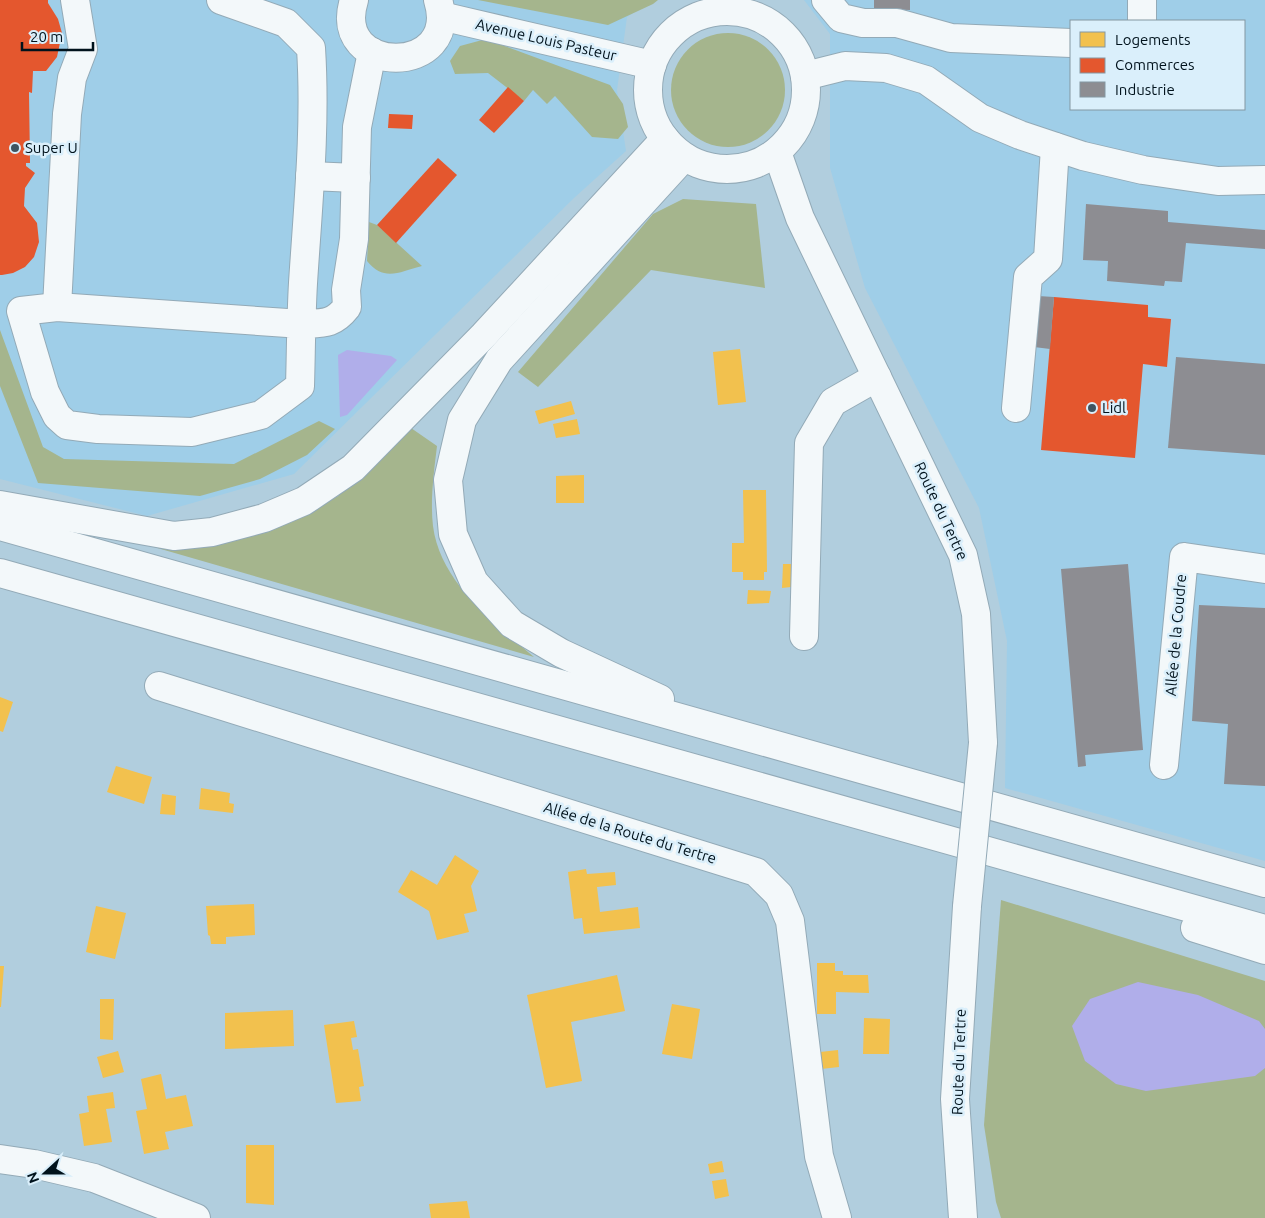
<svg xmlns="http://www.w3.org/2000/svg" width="1265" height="1218" font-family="Ubuntu,sans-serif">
  <rect width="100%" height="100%" fill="#b1cede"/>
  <g fill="#9fcee8" fill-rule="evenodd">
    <path d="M0,0H653L627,17L617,90L626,151L574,198L294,474L147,516L0,479Z"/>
    <path d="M804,0H1265V861L1005,788L1007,641L979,508L865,288L830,168V34ZM1071,21H1244V109H1071Z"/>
  </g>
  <g fill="#a5b58d">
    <path d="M478,0H658L653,4L608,25Z"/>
    <circle cx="728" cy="90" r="57"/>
    <path d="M486,39L610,85L623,104L628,127L618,139L592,137L555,96L547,104L533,90L524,101L488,73L455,74L450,61L460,46Z"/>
    <path d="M683,199L756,204L765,288L651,270L538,387L518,372L653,214Z"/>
    <path d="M369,222L377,225L422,266C399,272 384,282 367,261Z"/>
    <path d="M0,330L43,447L64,459L234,464L319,421L335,429L307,455L260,479L200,496L38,483L0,386Z"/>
    <path d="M411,428L437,446C434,471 430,501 433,526C440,582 494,623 534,657L147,545L230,541L292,522L338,496Z"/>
    <path d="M1001,900L1265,981V1218H1001L996,1202L984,1125Z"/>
  </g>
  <g fill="#b0aeea">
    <path d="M347,350L391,356L397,360L347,415L340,417L338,355Z"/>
    <path d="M1138,982L1198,995L1259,1021L1265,1029V1068L1255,1076L1146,1091L1116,1084L1085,1061L1072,1026L1090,999Z"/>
  </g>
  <g fill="#f2c14e">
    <path d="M740,349L746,402L718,405L713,352Z"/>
    <path d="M571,401L575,414L539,424L535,411Z"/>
    <path d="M577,419L580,434L556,438L553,424Z"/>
    <path d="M584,475V503H556V476Z"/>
    <path d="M743,490H766L767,572H764V580H743V572H732V543H744Z"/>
    <path d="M783,564H792L791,587L782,588Z"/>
    <path d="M748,590L771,591L769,603L747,604Z"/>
    <path d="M0,697L13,702L3,732L0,731Z"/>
    <path d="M116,766L152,777L144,804L107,792Z"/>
    <path d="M201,788L230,793L229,803L234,804L233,813L199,809Z"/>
    <path d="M162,794L176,796L175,815L160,814Z"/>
    <path d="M455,855L479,871L471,886L477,911L464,914L469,932L437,940L429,911L398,892L411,870L437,885Z"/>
    <path d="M586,869L587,874L615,872L616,885L597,887L600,912L638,907L640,928L584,934L582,918L574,919L568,872Z"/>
    <path d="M254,904L255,935L226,937V944H211L210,936L208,935L206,906Z"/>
    <path d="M96,906L126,913L115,959L86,952Z"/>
    <path d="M817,963H835V971H843V975H868L869,993L836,992V1014H817Z"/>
    <path d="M0,966H4L1,1007H0Z"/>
    <path d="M617,975L625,1011L571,1022L582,1081L546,1088L527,995Z"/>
    <path d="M100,999H114L113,1040L100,1039Z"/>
    <path d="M672,1004L700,1009L692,1059L662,1054Z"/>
    <path d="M293,1010L294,1046L225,1049V1013Z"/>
    <path d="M864,1018L890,1019L889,1054H863Z"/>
    <path d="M354,1021L357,1037L351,1038L353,1050L358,1049L364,1086L359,1087L361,1101L336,1103L324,1025Z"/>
    <path d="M838,1050L839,1067L821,1069L820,1052Z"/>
    <path d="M118,1051L124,1072L103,1078L97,1057Z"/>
    <path d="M161,1074L166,1099L186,1095L193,1126L165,1132L169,1149L144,1154L136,1111L147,1109L141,1079Z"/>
    <path d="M113,1092L115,1108L106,1109L112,1142L84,1146L79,1114L89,1112L87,1096Z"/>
    <path d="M246,1145H274V1205L246,1203Z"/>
    <path d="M722,1161L724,1172L710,1174L708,1164Z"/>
    <path d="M726,1179L729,1196L715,1199L712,1181Z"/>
    <path d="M467,1201L470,1218H431L429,1204Z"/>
  </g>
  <g fill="#e4572e">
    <path d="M0,0H48V3L58,19L62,33L57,57L46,71H33L32,93L29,92L30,163H26V166L35,173L25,188L24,206L37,223L39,242L34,257L25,267L13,273L2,275H0Z"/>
    <path d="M508,87L524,101L494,133L479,120Z"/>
    <path d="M389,114L413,115L412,129L388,128Z"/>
    <path d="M438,158L457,175L396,243L377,225Z"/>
    <path d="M1054,297L1148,305V317L1171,319L1167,367L1143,364L1135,458L1041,450Z"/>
  </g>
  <g fill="#8d8d92">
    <path d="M874,0H910V10L874,9Z"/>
    <path d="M1086,204L1168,211V222L1265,230V249L1186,243L1182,282L1165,281L1164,286L1107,281L1108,261L1083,260Z"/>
    <path d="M1038,296L1054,297L1050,349L1034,347Z"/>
    <path d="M1176,357L1265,364V455L1168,448Z"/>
    <path d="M1128,564L1143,750L1085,755L1086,766L1078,767L1061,569Z"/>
    <path d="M1199,605L1265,608V786L1224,784L1228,724L1192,721Z"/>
  </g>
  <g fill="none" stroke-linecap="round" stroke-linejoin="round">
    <g stroke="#93aab7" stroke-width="30">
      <g id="minor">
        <path d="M221,0L286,23L311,48C316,127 308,205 303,283C301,318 301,352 300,386L261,415L192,432L98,429L67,425L57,416L45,392L21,311L57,307L302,324C323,323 333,325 347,307L346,290L354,239L357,127L372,52"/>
        <path d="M354,0C330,77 462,77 438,0"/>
        <path d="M826,0L841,18L863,23H897L951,38L1071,43"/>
        <circle cx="727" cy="90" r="79"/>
        <path d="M441,16L652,65"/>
        <path d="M1142,21V0"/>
        <path d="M805,76L845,66L886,68L926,80L980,118L1020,135L1083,156L1143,170L1218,181L1265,180"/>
        <path d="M777,152L800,218L963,555L976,614L983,743"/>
        <path d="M310,176L356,178"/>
        <path d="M57,307L67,114L72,78L83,49L75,0"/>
        <path d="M1016,408L1028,277L1048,259L1055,147"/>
        <path d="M804,636L809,443L833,402L877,377"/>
        <path d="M159,686L756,872L779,895L790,921L819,1156L837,1218"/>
        <path d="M1164,765L1184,557L1265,569"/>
        <path d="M0,1159L34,1164L94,1178L196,1218"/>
        <path d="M963,1218L955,1099L967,906"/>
      </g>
    </g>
    <g stroke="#93aab7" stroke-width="30">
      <g id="highway">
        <path d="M0,505L174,536L212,532L264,518L304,501L353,468L484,335L665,139"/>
        <path d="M0,526L1265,883"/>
        <path d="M0,573L1265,929"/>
        <path d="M660,699L561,653L512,624L474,582L453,534L448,480L462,420L499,360L684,157"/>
        <path d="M1195,928L1265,950"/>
      </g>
    </g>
    <use href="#minor" stroke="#f3f8fa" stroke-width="28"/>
    <use href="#highway" stroke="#f3f8fa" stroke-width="28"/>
    <g stroke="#93aab7" stroke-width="30" stroke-linecap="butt">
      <path id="minor-bridge" d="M967,906L983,743"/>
    </g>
    <use href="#minor-bridge" stroke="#f3f8fa" stroke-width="28"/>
  </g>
  <g fill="#3e5460" stroke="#daeffb" stroke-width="2">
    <circle cx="15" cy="148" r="5"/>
    <circle cx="1092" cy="408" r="5"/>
  </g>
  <g text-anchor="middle" stroke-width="5" stroke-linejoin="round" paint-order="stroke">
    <g font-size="15" fill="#00121c" stroke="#daeffb">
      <text transform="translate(546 40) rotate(13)" y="5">Avenue Louis Pasteur</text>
      <text transform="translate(941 511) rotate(65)" y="5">Route du Tertre</text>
      <text transform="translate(1176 635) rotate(-85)" y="5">Allée de la Coudre</text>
      <text transform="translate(630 833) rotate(17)" y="5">Allée de la Route du Tertre</text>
      <text transform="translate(959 1062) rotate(-88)" y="5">Route du Tertre</text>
    </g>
    <g font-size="15" fill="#00121c" stroke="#daeffb" text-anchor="start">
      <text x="25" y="153">Super U</text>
      <text x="1102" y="413">Lidl</text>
    </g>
  </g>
  <rect x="1070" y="20" width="175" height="90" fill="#daeffb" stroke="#8397a2"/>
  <rect x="1080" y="32" width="25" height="15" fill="#f2c14e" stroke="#8397a2"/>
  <text x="1115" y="45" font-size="15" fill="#00121c">Logements</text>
  <rect x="1080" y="58" width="25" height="15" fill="#e4572e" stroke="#8397a2"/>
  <text x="1115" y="70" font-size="15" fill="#00121c">Commerces</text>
  <rect x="1080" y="82" width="25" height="15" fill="#8d8d92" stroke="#8397a2"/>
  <text x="1115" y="95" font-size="15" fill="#00121c">Industrie</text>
  <g transform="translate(45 1173) rotate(249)" stroke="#daeffb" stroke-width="4" paint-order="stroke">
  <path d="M0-4L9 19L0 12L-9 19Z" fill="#00121c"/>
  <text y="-8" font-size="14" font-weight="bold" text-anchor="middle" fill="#00121c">N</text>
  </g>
  <path d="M22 42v8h71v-8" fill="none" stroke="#00121c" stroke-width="2.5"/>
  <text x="30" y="42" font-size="15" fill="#00121c" stroke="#daeffb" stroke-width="4" paint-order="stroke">20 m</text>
</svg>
